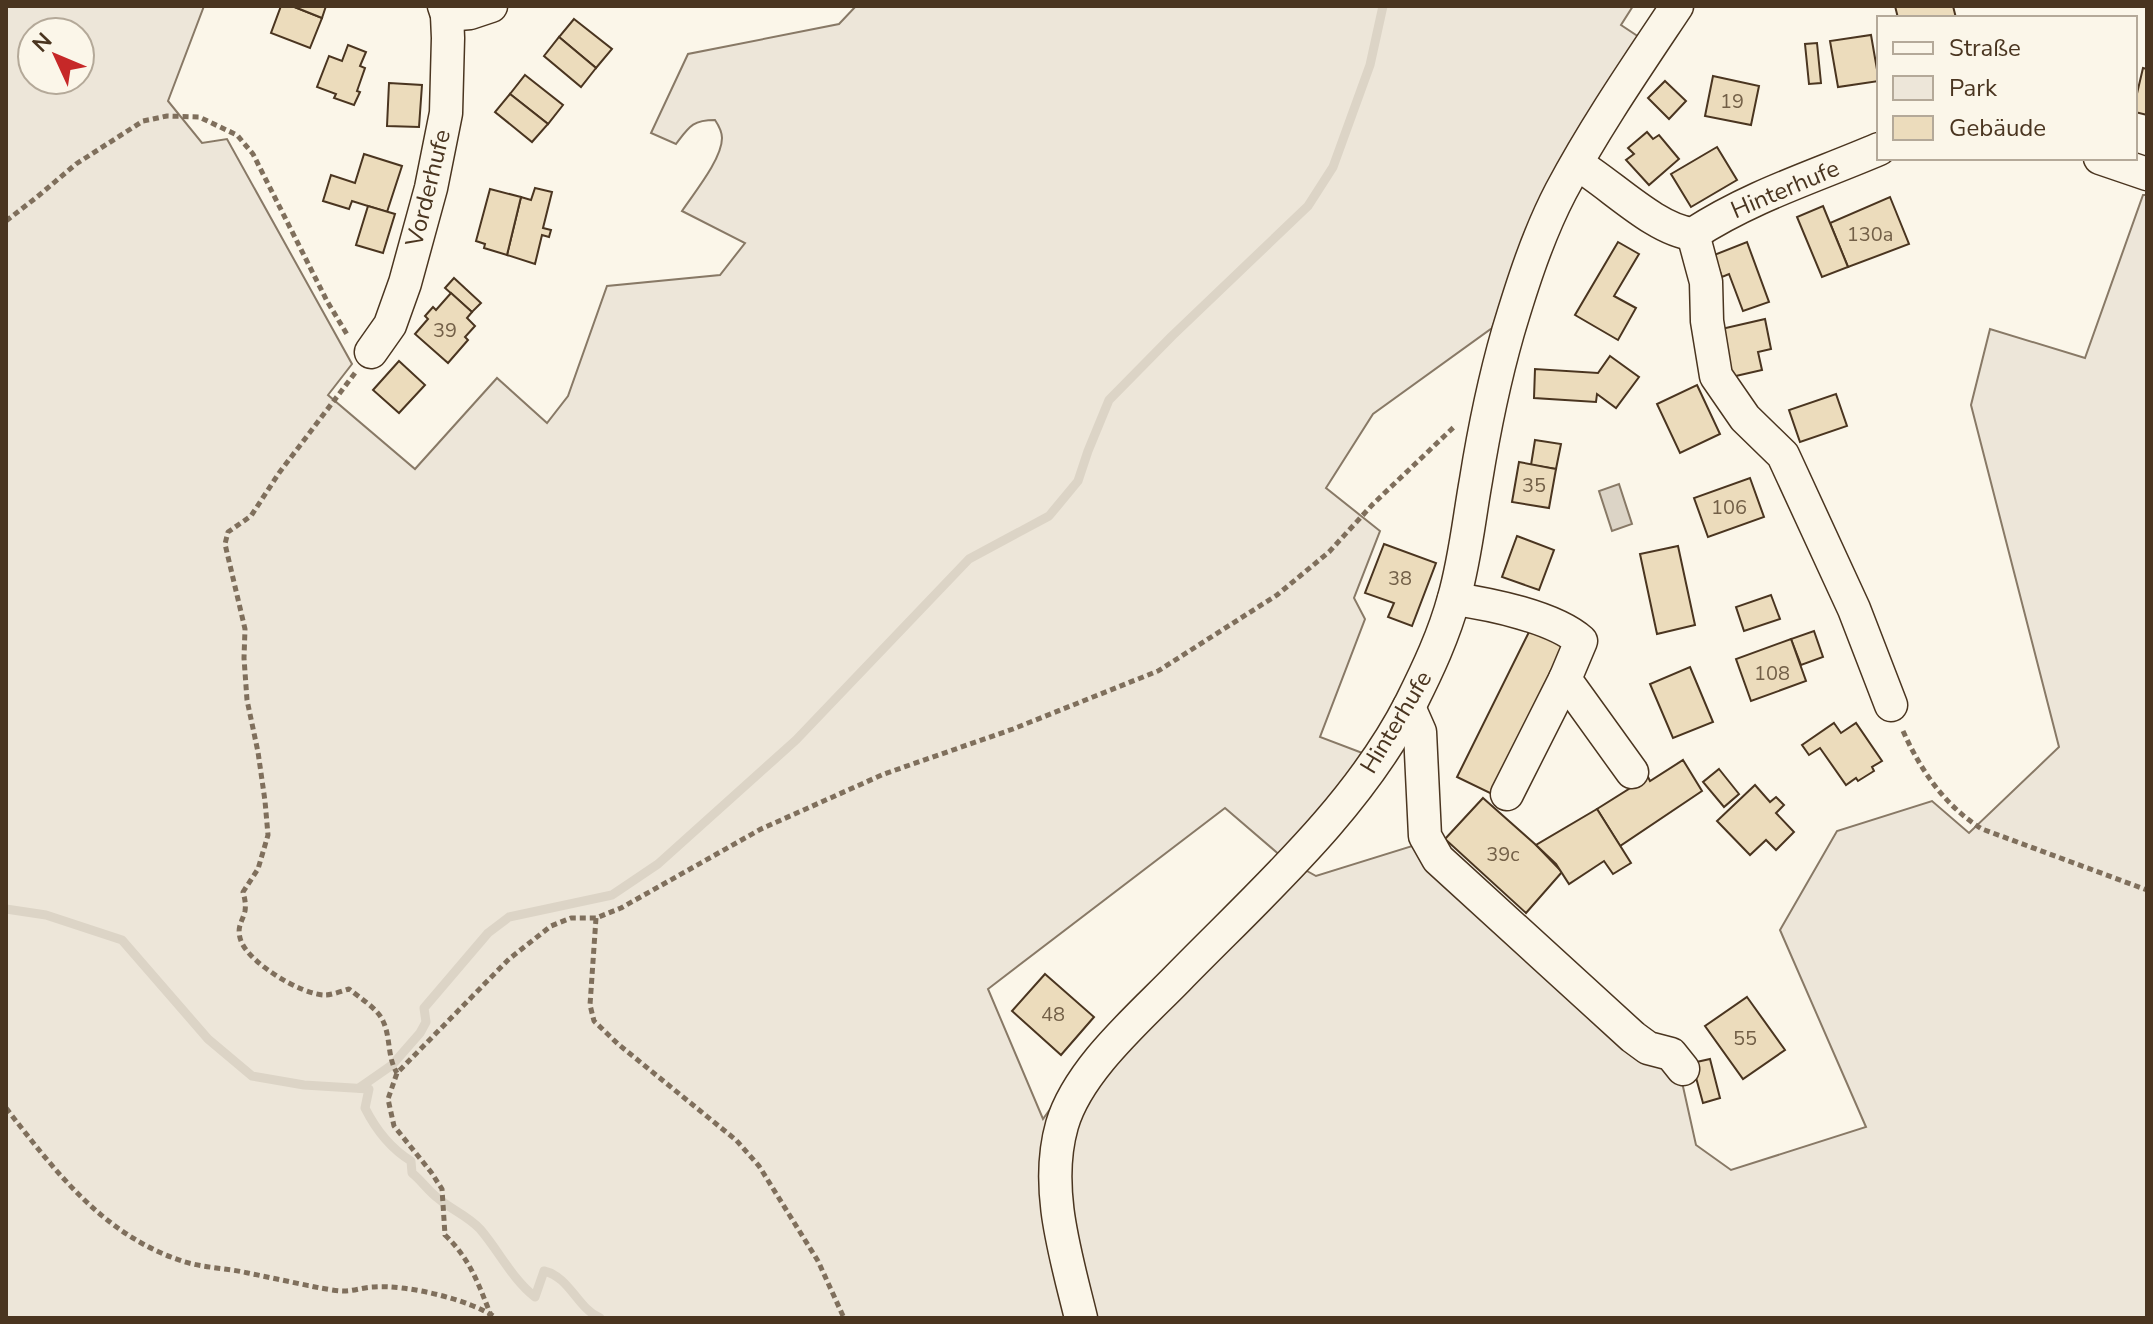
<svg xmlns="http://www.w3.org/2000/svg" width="2153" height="1324" font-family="'Nunito Sans',sans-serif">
  <rect width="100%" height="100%" fill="#fbf6e9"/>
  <path fill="#ede6d9" stroke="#887966" stroke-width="2" fill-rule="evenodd" d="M6,6H204L168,101L202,143L227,139L352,364L328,395L415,469L497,378L547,423L568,396L607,286L720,275L745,243L682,211C694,193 722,159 722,138C722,131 719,126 715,120C692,120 689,127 676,144L651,133L688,54L839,24L856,6H1633L1621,25L1639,37L1531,223L1492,328L1373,414L1326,488L1380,531L1354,598L1365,619L1320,737L1365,754L1282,857L1316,876L1412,846L1680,1073L1696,1145L1731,1170L1866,1127L1780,930L1837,831L1932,801L1969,833L2059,747L1971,405L1990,329L2085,358L2143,195H2147V1318H6ZM32,32H80V80H32ZM1225,808L1282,857L1092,1051L1043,1119L988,989Z"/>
  <path fill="#dcd4c6" stroke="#887966" stroke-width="2" d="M1619,484L1632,524L1612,531L1599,491Z"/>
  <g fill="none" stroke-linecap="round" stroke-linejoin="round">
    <g stroke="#dcd4c6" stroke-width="9">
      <path d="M6,909L46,915L122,940L208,1039L252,1076L304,1085L369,1089L365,1108C376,1130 390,1148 411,1161L412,1173C422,1181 429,1192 439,1199C452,1210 468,1216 480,1229C499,1251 512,1279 535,1297L544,1271C570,1277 577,1308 600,1318"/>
      <path d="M359,1088L392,1065L420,1033L426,1022L424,1008L488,933L509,917L612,895L658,864L796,740L969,559L1049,516L1078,481L1088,451L1109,400L1172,336L1308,206L1333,167L1370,65L1383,6"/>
    </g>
  </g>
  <g fill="#ecdcbc" stroke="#4a3520" stroke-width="2">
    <path d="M281,6H292L322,18L310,48L271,33Z"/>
    <path d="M292,6H326L322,18Z"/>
    <path d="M1895,6H1953L1956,18H1898Z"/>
    <path d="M574,19L612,49L596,68L559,37Z"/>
    <path d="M1871,35L1879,81L1838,87L1830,41Z"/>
    <path d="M559,37L596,68L581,87L544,56Z"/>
    <path d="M1817,43L1821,83L1809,84L1805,44Z"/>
    <path d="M348,45L366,52L360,66L365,68L357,91L360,92L354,105L334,98L336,94L317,87L329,56L342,61Z"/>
    <path d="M2143,68L2147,69V115L2135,112V102Z"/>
    <path d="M525,75L563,105L548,124L510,94Z"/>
    <path d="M1713,76L1759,86L1751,125L1705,116Z"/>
    <path d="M1665,81L1686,101L1669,119L1648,98Z"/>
    <path d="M389,83L422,85L419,127L387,126Z"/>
    <path d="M510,94L548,124L532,142L495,112Z"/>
    <path d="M1647,132L1653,139L1659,135L1679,159L1649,185L1626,160L1634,154L1628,148Z"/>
    <path d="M1717,147L1737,180L1691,207L1671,174Z"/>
    <path d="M364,154L402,166L387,212L352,201L349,209L323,201L331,175L355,183Z"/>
    <path d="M535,188L552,192L543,228L551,230L549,237L542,235L535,264L507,255L521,197L531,200Z"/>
    <path d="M490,189L521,197L507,255L484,248L485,244L476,241Z"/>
    <path d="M1890,197L1909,244L1848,267L1830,223Z"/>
    <path d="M368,206L395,214L383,253L356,245Z"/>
    <path d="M1823,206L1848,267L1822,277L1797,217Z"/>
    <path d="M1618,242L1639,254L1614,296L1636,308L1618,340L1575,315Z"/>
    <path d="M1747,242L1769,302L1743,311L1729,274L1722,277L1714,255Z"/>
    <path d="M454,278L481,303L472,312L445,288Z"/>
    <path d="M451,293L472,312L467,318L475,326L465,337L468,340L448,363L415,334L428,319L425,316L433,307L436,310Z"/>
    <path d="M1765,319L1771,349L1758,352L1762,370L1727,378L1717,330Z"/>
    <path d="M1610,356L1639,377L1616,408L1597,394L1596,402L1534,398L1535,369L1598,373Z"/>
    <path d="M399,361L425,385L399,413L373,390Z"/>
    <path d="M1697,385L1720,434L1680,453L1657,404Z"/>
    <path d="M1836,394L1847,426L1800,442L1789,410Z"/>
    <path d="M1535,440L1561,444L1556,469L1531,465Z"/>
    <path d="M1519,462L1556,469L1549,508L1512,502Z"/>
    <path d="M1750,478L1764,517L1708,537L1694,498Z"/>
    <path d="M1517,536L1554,550L1539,590L1502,577Z"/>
    <path d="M1384,544L1436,563L1412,626L1388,617L1394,603L1365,593Z"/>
    <path d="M1678,546L1695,625L1657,634L1640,554Z"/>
    <path d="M1771,595L1780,619L1744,631L1736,607Z"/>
    <path d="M1532,626L1567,643L1492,794L1457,777Z"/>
    <path d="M1814,631L1823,657L1801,665L1791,639Z"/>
    <path d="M1791,639L1806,681L1751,701L1736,659Z"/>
    <path d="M1690,667L1713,722L1673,738L1650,684Z"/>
    <path d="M1834,723L1841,733L1856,723L1882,761L1872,767L1874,771L1858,781L1856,778L1846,785L1820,748L1809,755L1802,745Z"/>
    <path d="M1683,760L1702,791L1620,846L1597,809L1648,777L1650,781Z"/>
    <path d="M1719,769L1739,794L1724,807L1703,782Z"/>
    <path d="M1755,785L1770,802L1776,797L1784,805L1776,813L1794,832L1776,850L1766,840L1750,855L1717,821Z"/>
    <path d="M1483,798L1536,845L1562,872L1526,913L1445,839Z"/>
    <path d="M1597,809L1631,863L1613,874L1604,861L1569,884L1556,864L1536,845Z"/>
    <path d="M1045,974L1094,1017L1061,1055L1012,1011Z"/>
    <path d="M1747,997L1785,1050L1743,1079L1705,1026Z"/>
    <path d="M1710,1059L1720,1098L1703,1103L1692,1063Z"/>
  </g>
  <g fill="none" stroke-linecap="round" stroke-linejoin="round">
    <g stroke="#4a3520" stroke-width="35">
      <g id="minor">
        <path d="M447,15L470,13L491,6"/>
        <path d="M2100,158L2147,174"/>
        <path d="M1577,164C1611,184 1655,230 1693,234C1751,196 1816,176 1879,149"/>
        <path d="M1693,234L1706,282L1707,321L1716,376L1745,418L1783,455L1854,609L1891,705"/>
        <path d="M371,352L390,325L405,283L431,188L446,113L448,38L447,15L444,6"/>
        <path d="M1454,599C1490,604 1554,617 1581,641L1565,679L1632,772"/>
        <path d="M1409,707L1420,732L1425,836L1438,859L1633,1037L1648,1048L1671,1054L1683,1069"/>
        <path d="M1507,794L1565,679"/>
        <path d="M1081,1318C1066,1256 1044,1188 1062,1125C1078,1070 1139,1018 1178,978C1260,894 1357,809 1411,703C1428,669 1444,635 1454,598C1465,560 1469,519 1476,480C1484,430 1494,381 1508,332C1522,285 1538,235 1561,191C1595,127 1637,66 1677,6"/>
      </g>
    </g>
    <g stroke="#7f6f5c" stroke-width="5" stroke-dasharray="6 4" stroke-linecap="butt">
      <path d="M6,221L37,197L76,164L143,121L167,116L199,117L237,135L253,154L327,301L348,336"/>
      <path d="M355,373L279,473L251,516L228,532L225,544L245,629L244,658L247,700L258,752L265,801L268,835L258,869L243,892C245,899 246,905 245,911C242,923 236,927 241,941C249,963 302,995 325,995C332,995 342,991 349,989C360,998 378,1009 383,1021C391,1038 387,1057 397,1073"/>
      <path d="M1903,731C1921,771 1945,806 1982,829L2147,890"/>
      <path d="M596,918L590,1005L594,1021L618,1044L736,1140L759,1166L818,1261L844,1318"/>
      <path d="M6,1108C55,1171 103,1235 182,1261C203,1268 227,1268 248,1273C272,1278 296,1283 320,1288C327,1289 336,1291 344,1291C354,1291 364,1287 374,1287C405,1284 472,1300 496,1318"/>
      <path d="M490,1318V1313C478,1283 470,1259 445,1235L442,1189L431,1172L394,1126L388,1099L397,1073L509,959L551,926L571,918H596L621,908L761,829L884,774L1013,729L1158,671L1277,595L1329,552L1373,504L1456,425"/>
    </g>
    <use href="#minor" stroke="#fbf6e9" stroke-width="32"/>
  </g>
  <g text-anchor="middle" stroke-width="6" stroke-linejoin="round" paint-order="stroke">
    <g font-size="20" fill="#725f47">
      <text x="1732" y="108">19</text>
      <text x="1870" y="241">130a</text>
      <text x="445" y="337">39</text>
      <text x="1534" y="492">35</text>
      <text x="1729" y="514">106</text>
      <text x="1400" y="585">38</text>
      <text x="1772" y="680">108</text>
      <text x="1503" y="861">39c</text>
      <text x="1053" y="1021">48</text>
      <text x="1745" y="1045">55</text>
    </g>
    <g font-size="24" fill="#4a3520" stroke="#fbf6e9">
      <text transform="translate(428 188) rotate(-76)" y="8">Vorderhufe</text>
      <text transform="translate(1785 189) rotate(-23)" y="8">Hinterhufe</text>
      <text transform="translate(1396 722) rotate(-59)" y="8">Hinterhufe</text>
    </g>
  </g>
  <rect width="2153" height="1324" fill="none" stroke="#4a3520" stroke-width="16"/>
  <rect x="1877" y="16" width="260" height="144" fill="#fbf6e9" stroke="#b4a999" stroke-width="2"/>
  <rect x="1893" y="42" width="40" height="12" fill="#fbf6e9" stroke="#b4a999" stroke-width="2"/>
  <text x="1949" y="56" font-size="24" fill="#4a3520">Straße</text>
  <rect x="1893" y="76" width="40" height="24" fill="#ede6d9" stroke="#b4a999" stroke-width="2"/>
  <text x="1949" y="96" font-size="24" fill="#4a3520">Park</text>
  <rect x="1893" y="116" width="40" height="24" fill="#ecdcbc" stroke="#b4a999" stroke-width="2"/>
  <text x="1949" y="136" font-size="24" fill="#4a3520">Gebäude</text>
  <g transform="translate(56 56) rotate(314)"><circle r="38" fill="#fbf6e9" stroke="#b4a999" stroke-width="2"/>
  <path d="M0-6L14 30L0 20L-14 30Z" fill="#c62828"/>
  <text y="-12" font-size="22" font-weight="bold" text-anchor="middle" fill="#4a3520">N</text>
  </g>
</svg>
